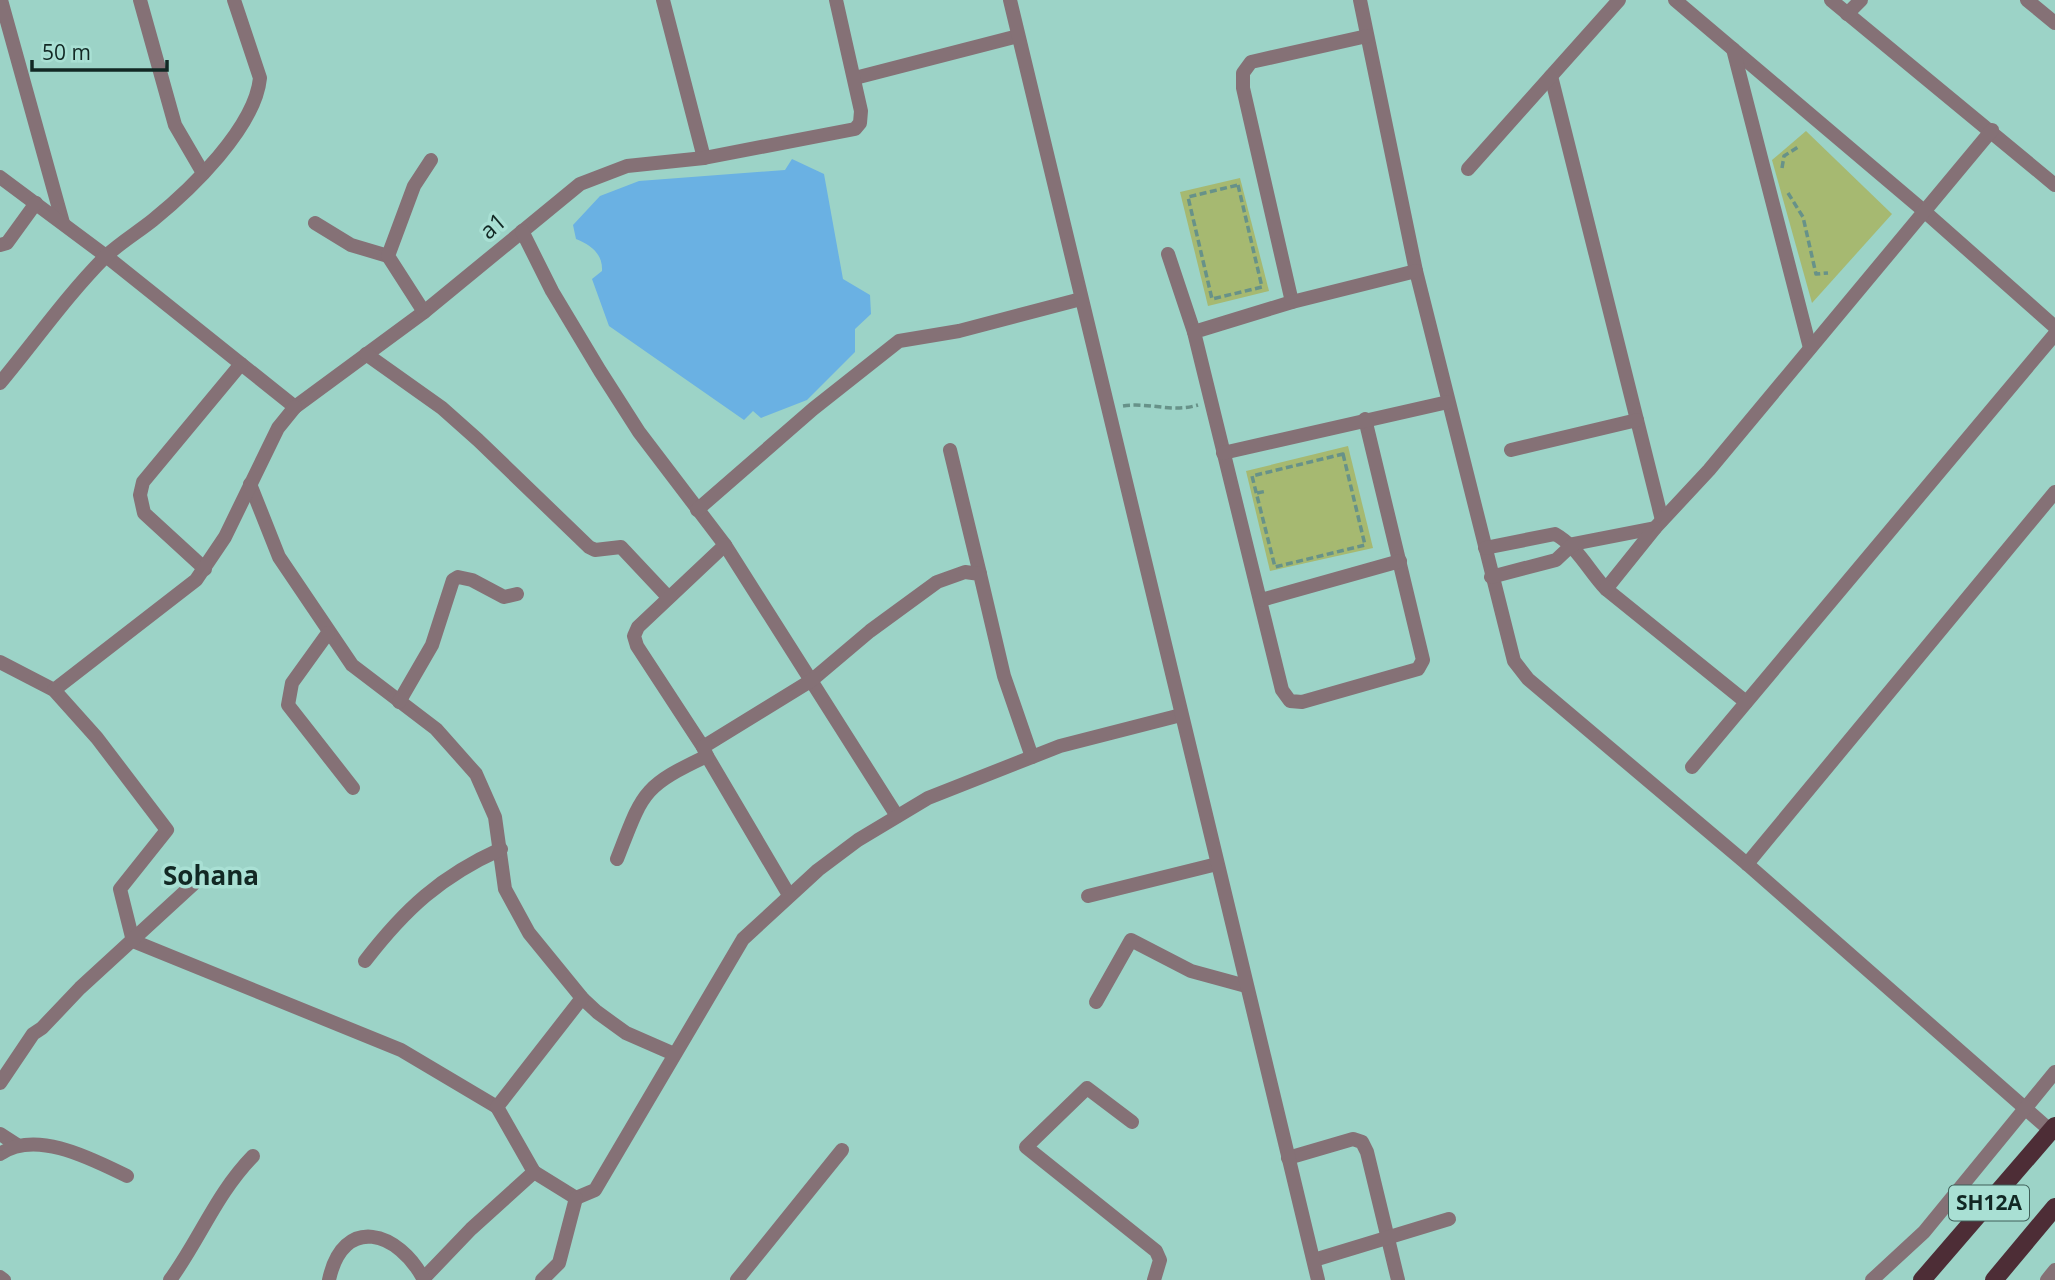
<svg xmlns="http://www.w3.org/2000/svg" width="2055" height="1280" font-family="'Open Sans',sans-serif">
  <rect width="100%" height="100%" fill="#9cd3c7"/>
  <g fill="#a6b971">
    <path d="M1806,131L1892,214L1812,303L1772,160Z"/>
    <path d="M1240,178L1269,291L1208,306L1180,192Z"/>
    <path d="M1348,446L1373,548L1270,571L1246,471Z"/>
  </g>
  <path fill="#6ab1e3" d="M792,159L824,174L843,279L870,295L871,314L855,329V352L807,400L761,418L753,411L744,420L609,326L592,279L602,271C603,254 591,245 576,239L573,225L600,196L639,181L785,170Z"/>
  <g fill="none" stroke-linecap="round" stroke-linejoin="round">
    <g stroke="#679289" stroke-width="3.5" stroke-dasharray="7 3.5" stroke-linecap="butt">
      <path d="M1782,168L1784,156L1798,147"/>
      <path d="M1238,185L1262,287L1212,299L1188,197Z"/>
      <path d="M1788,193L1803,217L1816,274L1828,273"/>
      <path d="M1123,406C1149,402 1172,413 1198,405"/>
      <path d="M1343,454L1365,545L1275,567L1252,476Z"/>
      <path d="M1257,493L1267,491"/>
    </g>
    <g stroke="#857176" stroke-width="14">
      <path d="M1,0L63,223"/>
      <path d="M140,0L175,125L203,173"/>
      <path d="M663,0L704,158"/>
      <path d="M1360,0L1416,271L1514,661L1528,679L1747,864L2051,1131"/>
      <path d="M1675,0L1924,211L2055,327"/>
      <path d="M1831,0L2055,185"/>
      <path d="M2027,0L2055,23"/>
      <path d="M1847,14L1861,0"/>
      <path d="M1733,49L1810,348"/>
      <path d="M1551,76L1662,520"/>
      <path d="M855,78L1018,36"/>
      <path d="M1468,169L1619,0"/>
      <path d="M0,177L106,256L295,407L424,312L580,184L627,166L704,158L855,129L860,123L861,111L836,0"/>
      <path d="M315,223L351,245L388,256"/>
      <path d="M522,231L552,291L600,371L639,432L725,545L897,816"/>
      <path d="M0,245L7,243L36,203"/>
      <path d="M1168,254L1194,332"/>
      <path d="M1292,302L1243,88V73L1251,62L1367,36"/>
      <path d="M424,312L388,256L414,186L431,160"/>
      <path d="M366,354L442,408L478,440L589,547L595,550L621,547L668,597"/>
      <path d="M0,383C35,341 68,294 106,256C120,243 138,232 153,220C190,190 255,128 260,78L234,0"/>
      <path d="M1365,419L1423,660L1418,669L1302,702L1290,701L1282,690L1194,332L1292,302L1416,271"/>
      <path d="M950,450L980,574"/>
      <path d="M1511,450L1637,420"/>
      <path d="M1223,453L1448,402"/>
      <path d="M250,484L279,557L352,665L436,729L476,774L495,817L505,889L529,933L582,998L597,1012L626,1033L674,1054"/>
      <path d="M697,510L813,409L899,341L959,331L1081,299"/>
      <path d="M1485,548L1555,534C1578,547 1588,570 1606,589L1746,702"/>
      <path d="M205,569L144,513L140,495L143,482L241,364"/>
      <path d="M1491,577L1556,560L1573,544L1655,528L1709,470L1992,130"/>
      <path d="M1606,589L1655,528"/>
      <path d="M1261,600L1400,561"/>
      <path d="M328,633L292,683L288,705L353,788"/>
      <path d="M0,662L54,690L97,738L167,830L120,889L133,941L401,1050L497,1107"/>
      <path d="M54,690L196,580L225,537L278,428L295,407"/>
      <path d="M399,702L432,645L453,580L458,577L472,580L504,597L517,594"/>
      <path d="M703,747L637,646L634,636L638,627L725,545"/>
      <path d="M707,756L789,895"/>
      <path d="M1692,767L2055,334"/>
      <path d="M617,859C643,793 641,787 707,756L703,747L812,680L870,631L937,582L965,572L980,574L1004,676L1032,757"/>
      <path d="M1747,864L2055,492"/>
      <path d="M1088,896L1217,864"/>
      <path d="M365,961C405,909 441,876 501,849"/>
      <path d="M1096,1002L1131,940L1191,971L1246,986"/>
      <path d="M0,1083L33,1034L42,1028L80,988L201,877"/>
      <path d="M1132,1122L1087,1088L1026,1147L1156,1251L1160,1260L1154,1280"/>
      <path d="M0,1134L17,1145"/>
      <path d="M0,1154C36,1129 92,1159 127,1176"/>
      <path d="M1288,1158L1353,1139L1362,1142L1367,1152L1398,1280"/>
      <path d="M534,1172L497,1107L582,998"/>
      <path d="M1314,1260L1449,1219"/>
      <path d="M0,1277L4,1280"/>
      <path d="M424,1278L471,1229L534,1172L576,1198L595,1190L743,939L818,870L858,840L928,798L1060,746L1181,715"/>
      <path d="M170,1280C200,1239 216,1194 253,1156"/>
      <path d="M329,1280C343,1214 399,1231 424,1280"/>
      <path d="M542,1280L559,1263L576,1198"/>
      <path d="M737,1280L842,1150"/>
      <path d="M1872,1280L1924,1232L2055,1072"/>
      <path d="M2047,1280L2055,1270"/>
    </g>
    <path stroke="#857176" stroke-width="14" d="M1010,0L1318,1280"/>
    <g stroke="#4d2d36" stroke-width="18">
      <path d="M1922,1280L2055,1126"/>
      <path d="M1994,1280L2055,1207"/>
    </g>
  </g>
  <g text-anchor="middle" stroke-width="7" stroke-linejoin="round" paint-order="stroke">
    <rect fill="#a9e0d4" stroke="#3f5f59" stroke-width="2" x="1949" y="1185.5" width="80" height="35" rx="5"/>
    <g font-size="21" font-weight="bold" fill="#122824">
      <text x="1989" y="1210">SH12A</text>
    </g>
    <g font-size="23" fill="#122824" stroke="#a9e0d4">
      <text transform="translate(493 226) rotate(-41)" y="8">a1</text>
    </g>
    <g font-size="26" font-weight="bold" fill="#122824" stroke="#a9e0d4">
      <text x="211" y="885">Sohana</text>
    </g>
  </g>
  <path d="M32 60v10h135v-10" fill="none" stroke="#122824" stroke-width="3.5"/>
  <text x="42" y="60" font-size="21" fill="#122824" stroke="#a9e0d4" stroke-width="5" paint-order="stroke">50 m</text>
</svg>
